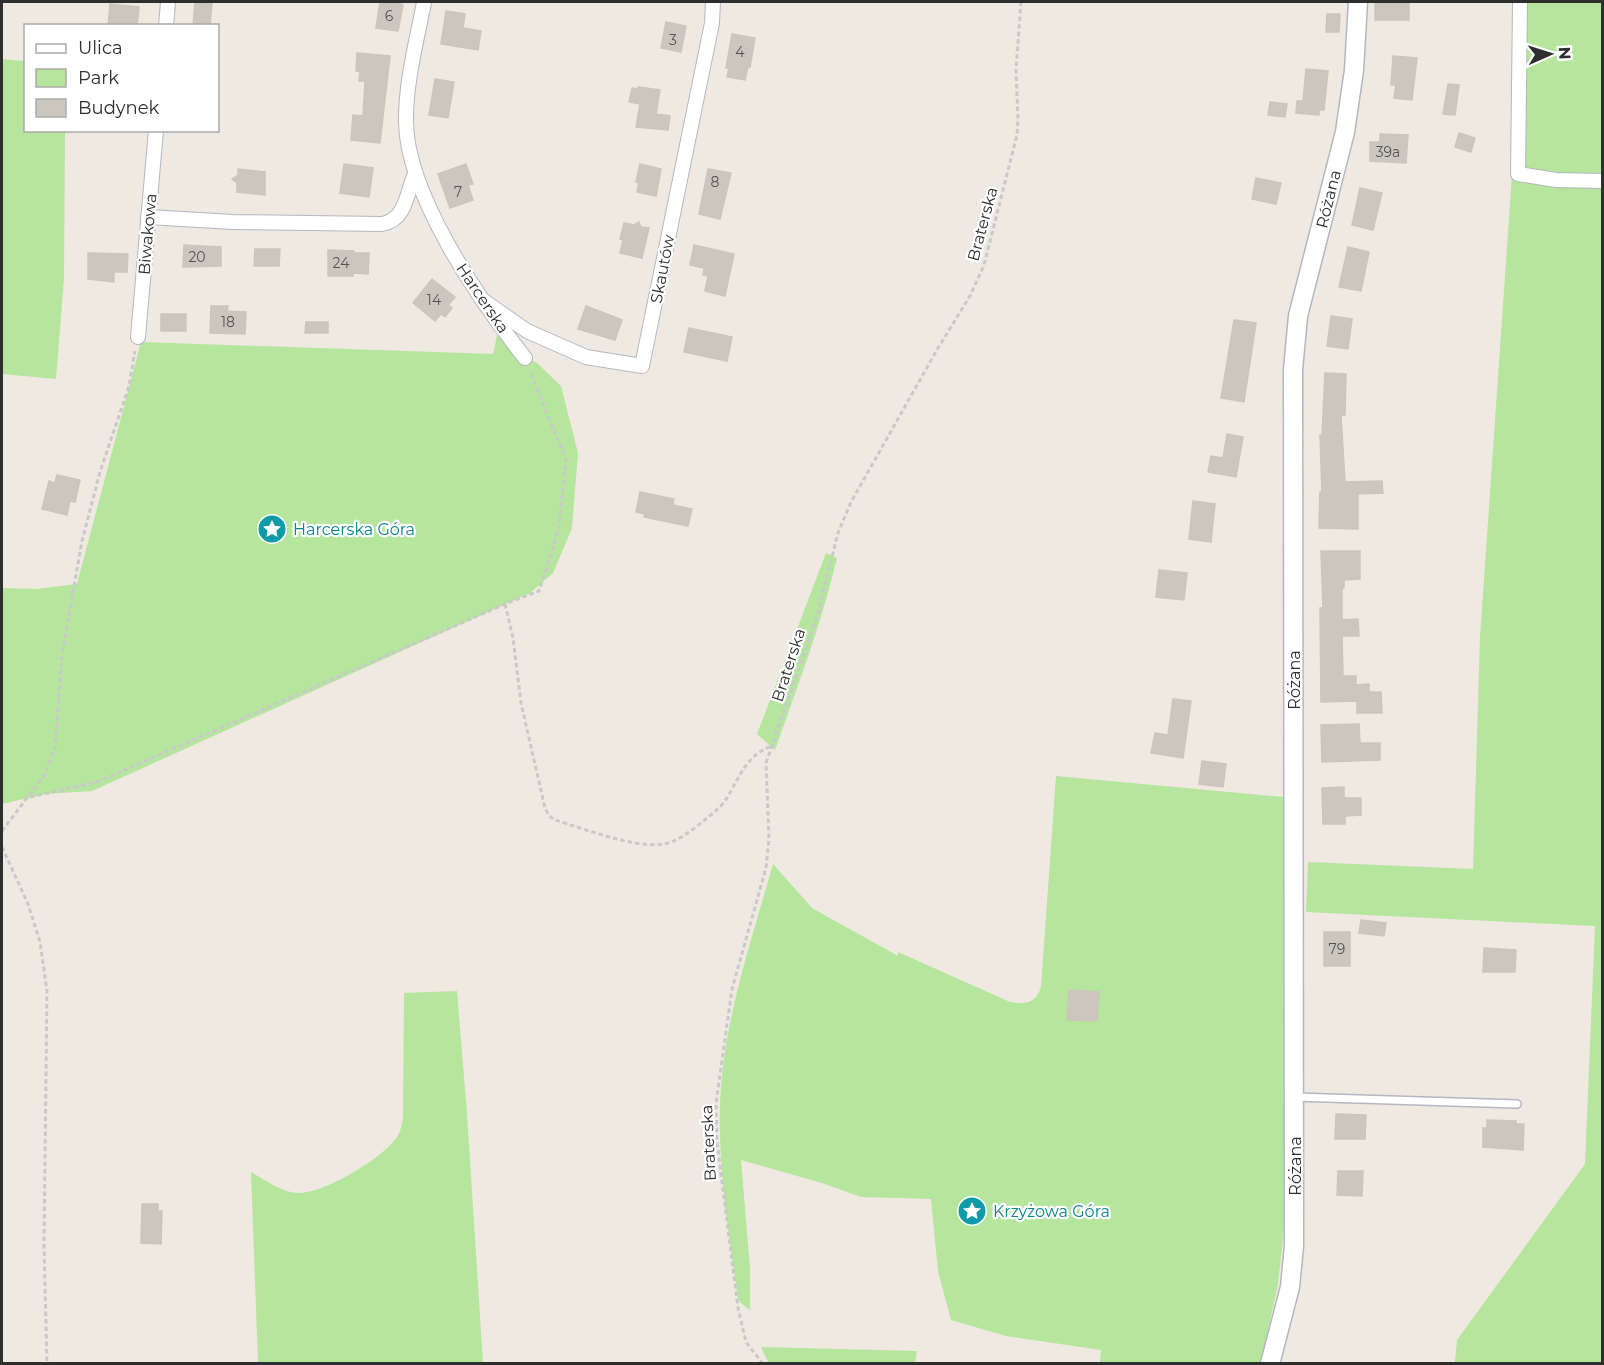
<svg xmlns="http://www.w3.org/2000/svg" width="1604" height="1365" font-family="Montserrat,sans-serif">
  <rect width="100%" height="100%" fill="#efe9e1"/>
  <g fill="#b6e59e">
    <path d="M1524,2H1602V1363H1455L1457,1340L1585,1164L1595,926L1306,912L1308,862L1473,869L1480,637Z"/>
    <path d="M2,59L25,61L26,130L65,131L64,278L56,379L2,374Z"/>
    <path d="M495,328L505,345L537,363L561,386L578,453L572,528L553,573L530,593L92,791L45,794L2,804V588L36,589L77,584L141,342L493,354L497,336Z"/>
    <path d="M826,553L837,558C821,625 798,685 775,750L757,734Z"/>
    <path d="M1056,776L1284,797V1228L1278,1284L1261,1363H1100L1101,1350L1006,1336L951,1320L938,1271L931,1199L861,1197L822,1183L741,1160L750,1269V1310L742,1304L738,1299C729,1235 718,1170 720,1104C723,1022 751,942 773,864L812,908L898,956V952L1010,1002C1025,1004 1036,1004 1041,987Z"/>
    <path d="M457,991L467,1114L483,1363H258L251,1172C265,1180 281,1192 297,1193C323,1194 377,1161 393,1142C400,1135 402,1126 403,1117L404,993Z"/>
    <path d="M761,1347L917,1351L915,1363L769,1364Z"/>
  </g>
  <g fill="#cbc7bf" stroke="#cbc5ba" stroke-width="1.5">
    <path d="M195,2H212L210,26H193Z"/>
    <path d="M380,2H401L400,4L403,5L398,31L376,28Z"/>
    <rect x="1375" y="2" width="34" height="18"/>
    <path d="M110,4L139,7L137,26H108Z"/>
    <path d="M446,11L465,14L463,28L481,31L478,50L441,44Z"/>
    <path d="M1327,14H1340L1339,32H1326Z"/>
    <path d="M666,22L686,26L681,52L661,48Z"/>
    <path d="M732,34L755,38L750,67H748L745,80L727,77L729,68H726Z"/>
    <path d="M357,53L390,56L380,143L351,140L353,115L363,116L365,81H359L360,72L356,71Z"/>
    <path d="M1393,56L1417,58L1412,100L1394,98L1396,85H1391Z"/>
    <path d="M1306,69L1328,71L1324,110H1319V115L1296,113L1297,101H1303Z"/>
    <path d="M435,79L454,82L448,118L429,115Z"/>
    <path d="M1448,84L1459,85L1455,115L1443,114Z"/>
    <path d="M638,87L660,90L656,114L670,116L668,130L636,127L640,104L629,102L632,88L638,89Z"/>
    <path d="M1270,102L1287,104L1285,117L1268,115Z"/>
    <path d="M1459,133L1475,138L1471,152L1455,147Z"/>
    <path d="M1380,134L1408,135L1406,163L1370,161V142H1380Z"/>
    <path d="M344,164L373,168L369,197L340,193Z"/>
    <path d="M466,164L473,184L468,185L473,200L450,208L438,174Z"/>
    <path d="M640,164L661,169L656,196L637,192L639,183L636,182Z"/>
    <path d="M238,169L265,172V195L237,192V183L232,179L238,175Z"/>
    <path d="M708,169L731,173L720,219L699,214Z"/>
    <path d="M1256,178L1281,183L1276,204L1252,199Z"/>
    <path d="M1360,188L1382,193L1373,230L1352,225Z"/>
    <path d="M639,222L641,227L649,228L642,258L620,253L623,240L620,239L624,223L634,225Z"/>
    <path d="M184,245L221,247V266L183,267Z"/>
    <path d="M694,245L734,254L725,296L705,291L708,276L703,275L704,268L690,265Z"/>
    <path d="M1348,247L1369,252L1361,291L1339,287Z"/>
    <path d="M255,249H280L279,266H254Z"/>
    <path d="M328,250L354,251V253H369L368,274L353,273V276H328Z"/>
    <path d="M88,253L128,254L127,272H114V282L88,279Z"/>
    <path d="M432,279L455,297L448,305L452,308L445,317L441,314L435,321L413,303Z"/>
    <path d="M211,306H228L227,311L246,312L245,334L210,333Z"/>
    <path d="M586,306L622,320L615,340L578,329Z"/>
    <rect x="161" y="314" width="25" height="17"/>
    <path d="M1331,316L1352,319L1348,349L1327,346Z"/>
    <path d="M1234,320L1256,323L1244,402L1221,398Z"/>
    <path d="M306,322H328V333H305Z"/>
    <path d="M689,328L732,337L727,361L684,352Z"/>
    <path d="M1325,373L1346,374L1345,415H1341L1345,482L1382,481L1383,493L1358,494V529L1319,528L1320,492H1322L1320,435H1322Z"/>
    <path d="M1227,434L1243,437L1236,477L1208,472L1211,456L1223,458Z"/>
    <path d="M57,475L80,480L75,502L70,501L67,515L42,509L49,481L55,483Z"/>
    <path d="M640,492L674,499L673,505L692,509L688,526L644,517L645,514L636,512Z"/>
    <path d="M1193,501L1215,504L1211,542L1189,539Z"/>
    <path d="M1321,551H1360V579L1344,580V588H1342V620L1358,619L1359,636H1342L1343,676H1356V685L1369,684V692H1381L1382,713H1357V701L1321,702L1320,608H1323Z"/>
    <path d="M1159,570L1187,573L1184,600L1156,597Z"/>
    <path d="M1173,699L1191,701L1183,758L1151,753L1155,733L1168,735Z"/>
    <path d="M1359,724L1360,743H1380V760L1322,762L1321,725Z"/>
    <path d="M1202,761L1226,764L1223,787L1199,784Z"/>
    <path d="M1344,787V798H1361V815L1345,816V824H1323L1322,788Z"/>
    <path d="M1361,920L1386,923L1384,936L1359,933Z"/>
    <rect x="1324" y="932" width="26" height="34"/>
    <path d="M1484,948L1516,950L1515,972H1483Z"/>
    <path d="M1069,990L1099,992L1097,1021L1067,1020Z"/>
    <path d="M1336,1114L1366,1115L1365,1139H1335Z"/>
    <path d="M1487,1120L1516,1121V1124H1524L1523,1150L1483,1147V1128H1487Z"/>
    <path d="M1338,1171H1363L1362,1196L1337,1195Z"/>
    <path d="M142,1204H158V1211H162L161,1244L141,1243Z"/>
  </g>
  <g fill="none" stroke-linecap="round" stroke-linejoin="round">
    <g stroke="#b4b7c1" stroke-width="10">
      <path id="lane" d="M1295,1097L1517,1104"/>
    </g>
    <g stroke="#b4b7c1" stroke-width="16">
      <g id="street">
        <path d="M424,2C417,40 406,80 406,119C405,193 480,301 525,358"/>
        <path d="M1520,2L1518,174L1556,180L1602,181"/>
        <path d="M166,26L168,2"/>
        <path d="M148,217L233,222L382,224C407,219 406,193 415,174"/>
        <path d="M484,301L527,331L586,357L642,366L712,23L713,2"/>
        <path d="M138,337L156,130"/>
      </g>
    </g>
    <g stroke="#b4b7c1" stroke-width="21">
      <path id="secondary" d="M1270,1364L1290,1287L1294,1246L1293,370L1298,316L1345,132L1354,70L1358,2"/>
    </g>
    <g stroke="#c9c9c9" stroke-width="3" stroke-dasharray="4.5 3" stroke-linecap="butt">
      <path d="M505,604L513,638L521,703L545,808L549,816L555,820C582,828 636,849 663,844C677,842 691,831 702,822C712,814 722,807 728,796C741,774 747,755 772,746"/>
      <path d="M30,797L97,782L505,604L539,591L558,532L566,460L530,371"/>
      <path d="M2,831L45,774L55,748L62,655L82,541L100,472L129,386L135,351"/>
      <path d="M2,847L28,904L40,942L47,991L44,1246L47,1364"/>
      <path d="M763,1364L746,1342L738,1308L717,1142L716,1103L732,989L766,868L769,839L766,763L818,613L838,533L851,502L938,348L970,296L984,265L1017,135L1018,119L1016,70L1021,2"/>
    </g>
    <use href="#lane" stroke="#fff" stroke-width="7"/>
    <use href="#street" stroke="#fff" stroke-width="14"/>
    <use href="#secondary" stroke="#fff" stroke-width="18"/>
  </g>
  <defs>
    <g id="sight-disc" transform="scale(1.5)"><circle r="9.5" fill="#0f9aa8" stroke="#fff"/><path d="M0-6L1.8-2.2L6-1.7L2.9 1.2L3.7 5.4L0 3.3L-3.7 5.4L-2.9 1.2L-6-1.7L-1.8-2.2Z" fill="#fff"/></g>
  </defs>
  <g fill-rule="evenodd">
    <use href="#sight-disc" x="272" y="529"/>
    <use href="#sight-disc" x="972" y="1211"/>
  </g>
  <g text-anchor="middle" stroke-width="4.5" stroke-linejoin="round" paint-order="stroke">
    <g font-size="14" fill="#555452">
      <text x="389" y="21">6</text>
      <text x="673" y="45">3</text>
      <text x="740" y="57">4</text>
      <text x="1388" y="157">39a</text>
      <text x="715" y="187">8</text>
      <text x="458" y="197">7</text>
      <text x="197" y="262">20</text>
      <text x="341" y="268">24</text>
      <text x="434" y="305">14</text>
      <text x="228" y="327">18</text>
      <text x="1337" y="954">79</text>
    </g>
    <g font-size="16" fill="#2e2e2e" stroke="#fff">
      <text transform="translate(1328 199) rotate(-76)" y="6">Różana</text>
      <text transform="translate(982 224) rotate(-75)" y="6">Braterska</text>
      <text transform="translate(147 234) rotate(-85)" y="6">Biwakowa</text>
      <text transform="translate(662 269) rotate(-79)" y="6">Skautów</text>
      <text transform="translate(483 298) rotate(56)" y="6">Harcerska</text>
      <text transform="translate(788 665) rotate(-72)" y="6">Braterska</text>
      <text transform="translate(1294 680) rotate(-90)" y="6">Różana</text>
      <text transform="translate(708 1143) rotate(-93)" y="6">Braterska</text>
      <text transform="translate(1295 1166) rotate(-90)" y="6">Różana</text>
    </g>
    <g font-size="16" fill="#0d838f" stroke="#fff" text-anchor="start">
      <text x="293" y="535">Harcerska Góra</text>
      <text x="993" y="1217">Krzyżowa Góra</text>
    </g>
  </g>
  <rect width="1604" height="1365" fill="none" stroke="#2e2e2e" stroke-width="6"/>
  <rect x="24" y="24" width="195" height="108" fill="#ffffff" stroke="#ababab" stroke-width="1.5"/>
  <rect x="36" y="44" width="30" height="9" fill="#ffffff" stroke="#ababab" stroke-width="1.5"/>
  <text x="78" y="54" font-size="18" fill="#2e2e2e">Ulica</text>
  <rect x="36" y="69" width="30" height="18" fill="#b6e59e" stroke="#ababab" stroke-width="1.5"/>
  <text x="78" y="84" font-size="18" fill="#2e2e2e">Park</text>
  <rect x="36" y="99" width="30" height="18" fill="#cbc7bf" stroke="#ababab" stroke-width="1.5"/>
  <text x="78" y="114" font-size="18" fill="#2e2e2e">Budynek</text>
  <g transform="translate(1550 54) rotate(87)" stroke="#ffffff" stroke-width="4.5" paint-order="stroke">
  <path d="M0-4.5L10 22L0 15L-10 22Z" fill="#2e2e2e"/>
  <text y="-9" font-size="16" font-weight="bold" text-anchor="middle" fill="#2e2e2e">N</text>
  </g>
</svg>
